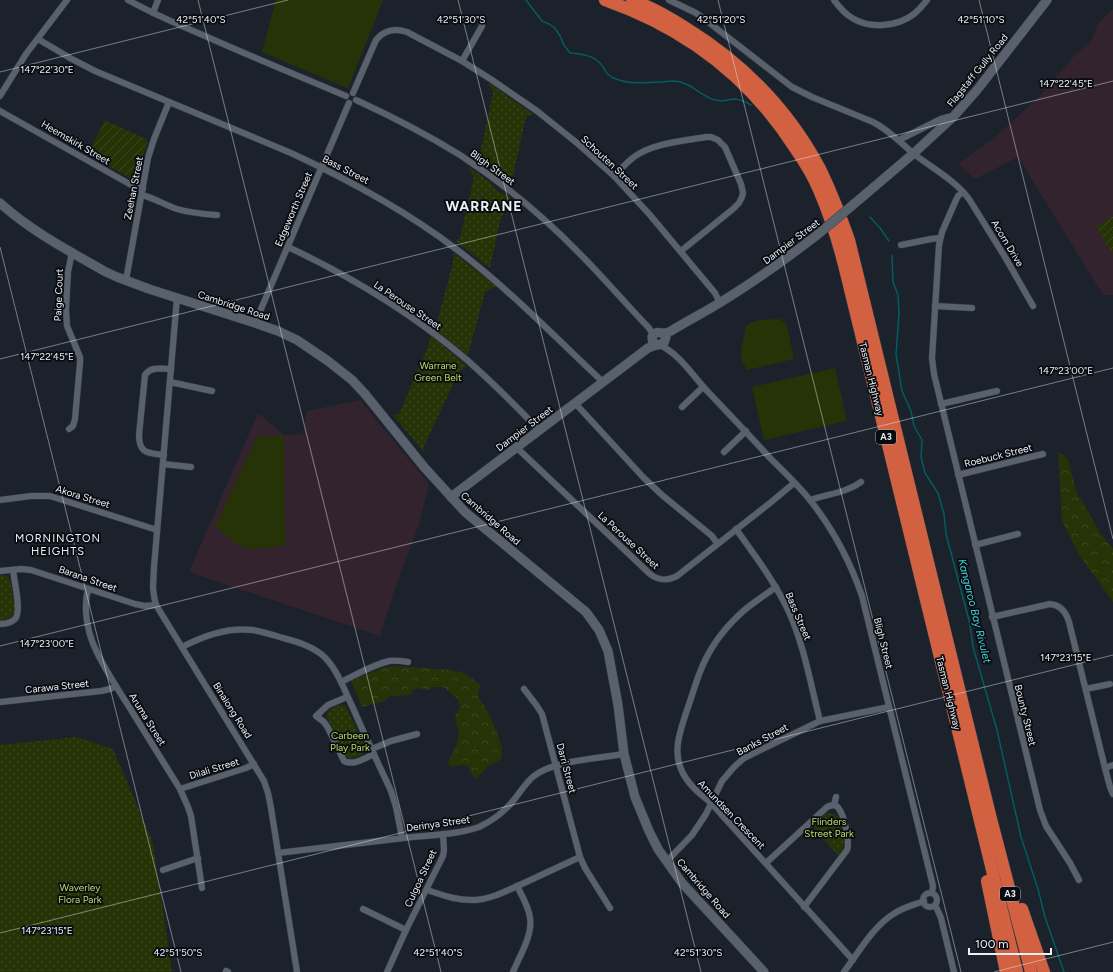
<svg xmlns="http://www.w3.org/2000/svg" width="1113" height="972" font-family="Figtree,sans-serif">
  <defs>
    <pattern id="forest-crowns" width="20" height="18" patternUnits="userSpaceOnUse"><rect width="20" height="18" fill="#263306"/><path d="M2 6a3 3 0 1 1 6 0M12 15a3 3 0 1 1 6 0" fill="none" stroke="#3b471f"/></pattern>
    <pattern id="park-dots" width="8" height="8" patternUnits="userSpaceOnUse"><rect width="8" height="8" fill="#263306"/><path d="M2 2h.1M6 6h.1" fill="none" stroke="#3b471f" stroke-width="1.8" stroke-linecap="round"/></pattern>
    <pattern id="garden-furrows" width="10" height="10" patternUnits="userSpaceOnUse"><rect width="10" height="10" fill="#263306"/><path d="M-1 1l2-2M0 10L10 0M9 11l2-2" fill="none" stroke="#3b471f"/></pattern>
  </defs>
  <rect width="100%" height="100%" fill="#1b222b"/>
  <g fill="#33232e">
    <path d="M1113,9V295H1103L1018,157L975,179L958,164L993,139L1040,96L1074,56L1092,40L1097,25Z"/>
    <path d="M360,400L429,484L419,524L393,594L380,636L189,572L258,413L284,435L303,434L307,411Z"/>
  </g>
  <g fill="#263306">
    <path d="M276,0H383L349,86L347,88L262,52Z"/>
    <path d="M780,319L787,325L794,359L747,370L742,361L741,351L745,330L746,326L751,323L759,320Z"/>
    <path d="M835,368L847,421L764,440L752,387Z"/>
    <path d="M259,436H284L285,546L252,549L240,546L215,527L253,445Z"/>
  </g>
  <g fill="url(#forest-crowns)">
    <path d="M1058,452L1068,459L1077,493L1101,534L1113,549V602L1079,555L1062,521Z"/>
    <path d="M393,666L451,670L462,672L481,685L478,692L479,699L486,708L498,735L502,748V759L488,766L476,779L473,776L468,766L462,765L451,767L448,762L457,744L459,734L455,716L460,707L457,698L443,687H434L428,690L419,688L413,690L410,695L390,696L384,701L362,707L351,681L380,669Z"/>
  </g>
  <g fill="url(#park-dots)">
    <path d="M489,83L533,114L526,117L511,185L472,158L480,154L493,93L491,87L488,85Z"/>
    <path d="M470,168L491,183L493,187L502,194L507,195L513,201L501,217L490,268L456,241L460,238L474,178L472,174L469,170Z"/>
    <path d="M454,253L496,286L485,292L468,355L435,330L453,263Z"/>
    <path d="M431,336L467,366L459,372L424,446V452L393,415H398L400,412L428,347Z"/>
    <path d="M0,575L7,576L11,582L15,610L13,614L10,618L0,621Z"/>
    <path d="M342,705L346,707L366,748C363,756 352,761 345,756L327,717C326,709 335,706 342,705Z"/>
    <path d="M77,737L113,749L153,843L172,972H0V745Z"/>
    <path d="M828,813L836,815L839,819L844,841L843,848L838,855L812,826L825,814Z"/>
  </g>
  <g fill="url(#garden-furrows)">
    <path d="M105,120L148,140L138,177L136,179H131L88,154Z"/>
    <path d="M1113,216V253H1112L1096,227Z"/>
  </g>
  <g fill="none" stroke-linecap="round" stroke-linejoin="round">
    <g stroke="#025c60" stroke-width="1.5">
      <path d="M526,0L542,21L549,24L555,28L560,36L564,45L570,53C580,54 592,55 599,62C606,68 604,75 616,79C629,84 644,83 659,82C664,82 669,81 674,81C691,82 700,96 715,100C722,102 727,100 734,99C740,99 746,102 751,105"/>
      <path d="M870,217L880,228L889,241"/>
      <path d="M892,255L893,282L898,295L899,313L896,354L902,391L911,411L914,426L922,440L921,457L925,473L938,493L944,514L946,534L970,624L973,647L997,730L1021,837L1038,889L1045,917L1064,972"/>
    </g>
    <g stroke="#383d46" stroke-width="7">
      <g id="street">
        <path d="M128,0C153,14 179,25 205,36C252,57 299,76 346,96"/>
        <path d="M669,0L696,13L703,18L792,87L812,97L873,122C889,130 901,143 914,154C932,168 956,181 969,199L1005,257L1033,306"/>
        <path d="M834,0C839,7 844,13 852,18C870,29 897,27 914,14C919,10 923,5 927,0"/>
        <path d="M153,13L158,0"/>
        <path d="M38,39L70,58L95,71L291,153C349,180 405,210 456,249C509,289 555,337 603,382"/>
        <path d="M462,61L482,26"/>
        <path d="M353,93L376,40C384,30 395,28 407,32L462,61L492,80L537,111L577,143L614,176L650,215L715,293L720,303"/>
        <path d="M0,96L26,54L67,0"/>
        <path d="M356,100C391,116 426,134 460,155C503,183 543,216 579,253C603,277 625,303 649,328L653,335"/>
        <path d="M0,111L133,186L143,189"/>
        <path d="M899,140L941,119L952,116"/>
        <path d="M614,176C620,170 627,162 634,157C652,143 684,141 706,137H711L718,140L725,147L741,184L743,193L742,197L739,203L733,209L681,251"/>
        <path d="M963,192L958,196L956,200L942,232L939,245L932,358L934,374L1040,810L1046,826L1070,863L1079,880"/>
        <path d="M142,195C154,198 165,205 177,209C190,213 204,214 217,215"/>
        <path d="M901,245L931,239L940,238"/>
        <path d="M288,247C352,277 413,314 467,360C492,382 516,406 539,430"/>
        <path d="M126,280L148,158L154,139L169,102"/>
        <path d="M177,298L154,567L153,587L154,596L156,605L264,781L268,793L271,808L297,972"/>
        <path d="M935,306L972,308"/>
        <path d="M255,323L349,103"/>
        <path d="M660,345C681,355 694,378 710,394C730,415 750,436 770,458C784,472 798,485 810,500C833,529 850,561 862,596L933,886L932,893"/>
        <path d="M170,382L212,391"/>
        <path d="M575,403L643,477L662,495L712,536L717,543"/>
        <path d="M941,404L997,391"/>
        <path d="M682,407L703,387"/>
        <path d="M69,429L73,426L75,419L80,363V357L67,326L66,309L68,272L72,252"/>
        <path d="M516,447L650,574C659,581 667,581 677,576L770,503L794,483"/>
        <path d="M724,452L746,431"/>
        <path d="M164,455C148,453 139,454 139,435L145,375C151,366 161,369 171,369"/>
        <path d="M163,464L191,467"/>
        <path d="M958,475L1043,454"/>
        <path d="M0,500L31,496H50L157,530"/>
        <path d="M810,500C827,494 846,493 861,482"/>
        <path d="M736,529C755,556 775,582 789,612C804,645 811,686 820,721"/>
        <path d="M975,545L1018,534"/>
        <path d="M0,571L21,569L31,570L135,604L145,606L156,605"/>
        <path d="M776,587C764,596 750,604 739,615C722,631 708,651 700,672C695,685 691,699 686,713C680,732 673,750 681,769C687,784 699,793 711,803L853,960"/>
        <path d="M88,589C84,606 86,624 92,641C100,662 114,683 126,702C144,731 162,760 180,789L188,807L191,816L202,888"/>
        <path d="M992,617L1050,604C1061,605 1066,612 1069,622L1105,768L1110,787L1113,794"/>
        <path d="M0,624C5,624 11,623 15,619C22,612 14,580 13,570"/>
        <path d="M182,647C203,636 228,627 252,630C259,631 266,633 273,635C289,640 307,643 321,654C337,667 344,690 353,708C365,736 378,763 391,791L396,807L402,838"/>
        <path d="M341,682C356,675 372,665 389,661C395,660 402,661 408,662"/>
        <path d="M524,689L537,706L542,714L580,857L585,868L610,908"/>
        <path d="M1086,689L1110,684"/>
        <path d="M347,697L328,705L316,716L324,722L328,728L344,761C354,766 365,758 374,754"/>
        <path d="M0,702L101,691L110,689L116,686"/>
        <path d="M372,749L391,741L417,734"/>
        <path d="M1105,768L1113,765"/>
        <path d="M180,789L246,768L254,764"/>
        <path d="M834,805L836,797"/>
        <path d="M278,853C320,848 362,843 404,838C429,835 456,835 479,827C492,821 504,812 513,801C520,793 525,783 534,776C552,761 600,758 624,754"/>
        <path d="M667,861L692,835L706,814L722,781L734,767L744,758L820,721L889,707"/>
        <path d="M766,863L827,807L829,806L834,805C837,806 838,806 839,809C844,815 850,842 847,850L804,907"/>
        <path d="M163,870L198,858"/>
        <path d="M427,890C442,895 458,901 475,900C492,899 508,890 524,883C543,874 561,866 580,857"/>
        <circle cx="930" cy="900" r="7"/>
        <path d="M935,905L938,911L941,918L954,972"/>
        <path d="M363,909L406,930"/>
        <path d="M226,971L228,972"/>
        <path d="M387,972L406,930L443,856L444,850L443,834"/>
        <path d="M513,972C519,957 533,935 530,918C529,907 522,896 517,886"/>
        <path d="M844,972C858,953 874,925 895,913C904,907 914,905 924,901"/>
      </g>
    </g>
    <g stroke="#383d46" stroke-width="10">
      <g id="secondary">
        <path d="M0,203C31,231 69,251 106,272L117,277L149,289L255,323L278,331L297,340L328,361L352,380L365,394L424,467L465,512L586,612L599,630L608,651L618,705L624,754L635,797L649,831L658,849L682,883L764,972"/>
        <path d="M854,204L914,153L954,116L977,90L1047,0"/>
        <path d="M663,334L666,337L664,343L658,345C654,344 652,341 652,337C657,329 659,334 665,333C667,333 669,332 671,331C687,321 705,312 721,302C755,281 786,259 817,235"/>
        <path d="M451,497L648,348L656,345"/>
      </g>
    </g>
    <g stroke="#383d46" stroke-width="13">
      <g id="highway">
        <path d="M605,0C685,28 749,76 795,148C804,161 813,175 819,190C831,218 840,247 847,277L1017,972"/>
        <path d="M632,0C651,7 669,17 686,28C741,62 788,109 819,167C831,191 840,215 849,240L990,815L1031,972"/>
        <path d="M987,881L1006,972"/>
        <path d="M1022,909L1044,972"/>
      </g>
    </g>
    <use href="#street" stroke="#59616c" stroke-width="6"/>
    <use href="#secondary" stroke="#59616c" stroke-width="9"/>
    <use href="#highway" stroke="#d26142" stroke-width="12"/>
    <g stroke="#383d46" stroke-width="10" stroke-linecap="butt">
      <path id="secondary-bridge" d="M817,235L854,204"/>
    </g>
    <use href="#secondary-bridge" stroke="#59616c" stroke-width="9"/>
  </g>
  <path fill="none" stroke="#ebf0f7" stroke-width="1" stroke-opacity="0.45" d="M198,0L441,972M458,0L701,972M718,0L961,972M979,0L1113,539M0,72L288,0M0,247L181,972M0,359L1113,81M0,646L1113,368M0,933L1113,655M994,972L1113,942"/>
  <g text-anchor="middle" stroke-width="3.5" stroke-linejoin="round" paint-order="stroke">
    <g fill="#080b0f" stroke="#a7abb1" stroke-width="1">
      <rect x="876" y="430" width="20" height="14" rx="3"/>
      <rect x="1000" y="887" width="20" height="14" rx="3"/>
    </g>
    <g font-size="9" font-weight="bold" fill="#ebf0f7">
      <text x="886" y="440">A3</text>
      <text x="1010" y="897">A3</text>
    </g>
    <g font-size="10" fill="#ebf0f7" stroke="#080b0f">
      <text transform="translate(977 70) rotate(-51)" y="4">Flagstaff Gully Road</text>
      <text transform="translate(76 142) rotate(30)" y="4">Heemskirk Street</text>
      <text transform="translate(610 162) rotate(43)" y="4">Schouten Street</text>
      <text transform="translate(493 167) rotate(36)" y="4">Bligh Street</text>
      <text transform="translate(346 169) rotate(27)" y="4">Bass Street</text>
      <text transform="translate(133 188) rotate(-79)" y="4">Zeehan Street</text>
      <text transform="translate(293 209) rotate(-67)" y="4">Edgeworth Street</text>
      <text transform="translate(791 241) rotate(-37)" y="4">Dampier Street</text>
      <text transform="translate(1008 243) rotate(59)" y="4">Acorn Drive</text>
      <text transform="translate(58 295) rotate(-88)" y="4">Paige Court</text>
      <text transform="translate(234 305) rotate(18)" y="4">Cambridge Road</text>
      <text transform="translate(408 305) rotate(34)" y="4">La Perouse Street</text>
      <text transform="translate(872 379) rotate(76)" y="4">Tasman Highway</text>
      <text transform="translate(524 428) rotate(-37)" y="4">Dampier Street</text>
      <text transform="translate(998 455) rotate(-14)" y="4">Roebuck Street</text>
      <text transform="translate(83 496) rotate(17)" y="4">Akora Street</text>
      <text transform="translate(491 518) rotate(41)" y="4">Cambridge Road</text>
      <text transform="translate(629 540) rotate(43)" y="4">La Perouse Street</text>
      <text transform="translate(88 578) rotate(19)" y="4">Barana Street</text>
      <text transform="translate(799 616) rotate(67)" y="4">Bass Street</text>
      <text transform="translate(884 643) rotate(76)" y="4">Bligh Street</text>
      <text transform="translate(57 686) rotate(-6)" y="4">Carawa Street</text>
      <text transform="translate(949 693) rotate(76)" y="4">Tasman Highway</text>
      <text transform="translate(233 710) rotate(58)" y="4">Binalong Road</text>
      <text transform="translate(1026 715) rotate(76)" y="4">Bounty Street</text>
      <text transform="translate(148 719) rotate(58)" y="4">Aruma Street</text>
      <text transform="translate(762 739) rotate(-28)" y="4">Banks Street</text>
      <text transform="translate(214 768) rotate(-17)" y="4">Dilali Street</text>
      <text transform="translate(567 768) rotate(75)" y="4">Darri Street</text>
      <text transform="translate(732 814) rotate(46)" y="4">Amundsen Crescent</text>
      <text transform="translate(438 823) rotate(-8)" y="4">Derinya Street</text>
      <text transform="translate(420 878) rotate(-65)" y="4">Culgoa Street</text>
      <text transform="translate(704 888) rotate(49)" y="4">Cambridge Road</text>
    </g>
    <g font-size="10" fill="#b8de69" stroke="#080b0f">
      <text x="438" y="369">Warrane<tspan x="438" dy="12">Green Belt</tspan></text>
      <text x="350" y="739">Carbeen<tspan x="350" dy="12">Play Park</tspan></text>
      <text x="829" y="825">Flinders<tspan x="829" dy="12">Street Park</tspan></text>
      <text x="80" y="891">Waverley<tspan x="80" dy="12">Flora Park</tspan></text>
    </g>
    <g font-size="11" letter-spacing="1" fill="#ebf0f7" stroke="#080b0f">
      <text x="58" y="542">MORNINGTON<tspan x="58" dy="13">HEIGHTS</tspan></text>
    </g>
    <g font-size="11" font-style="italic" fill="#42d5dd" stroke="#080b0f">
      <text transform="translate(975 611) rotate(76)" y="4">Kangaroo Bay Rivulet</text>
    </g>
    <g font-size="14" font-weight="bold" letter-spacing="1" fill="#ebf0f7" stroke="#080b0f">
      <text x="484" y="211">WARRANE</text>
    </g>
  </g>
  <g font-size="10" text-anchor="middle" fill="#ebf0f7" stroke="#080b0f" stroke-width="3.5" stroke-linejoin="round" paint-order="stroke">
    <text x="201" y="23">42°51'40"S</text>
    <text x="461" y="23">42°51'30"S</text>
    <text x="721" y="23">42°51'20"S</text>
    <text x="981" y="23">42°51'10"S</text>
    <text x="47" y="73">147°22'30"E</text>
    <text x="1066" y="87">147°22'45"E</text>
    <text x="47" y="360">147°22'45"E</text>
    <text x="1066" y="374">147°23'00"E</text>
    <text x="47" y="647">147°23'00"E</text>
    <text x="1066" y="661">147°23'15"E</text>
    <text x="47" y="934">147°23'15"E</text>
    <text x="178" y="956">42°51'50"S</text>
    <text x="438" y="956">42°51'40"S</text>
    <text x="698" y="956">42°51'30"S</text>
  </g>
  <path d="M969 948v6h82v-6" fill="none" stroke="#ebf0f7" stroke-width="2"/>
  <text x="975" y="948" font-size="12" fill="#ebf0f7" stroke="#080b0f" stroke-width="3" paint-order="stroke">100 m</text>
</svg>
